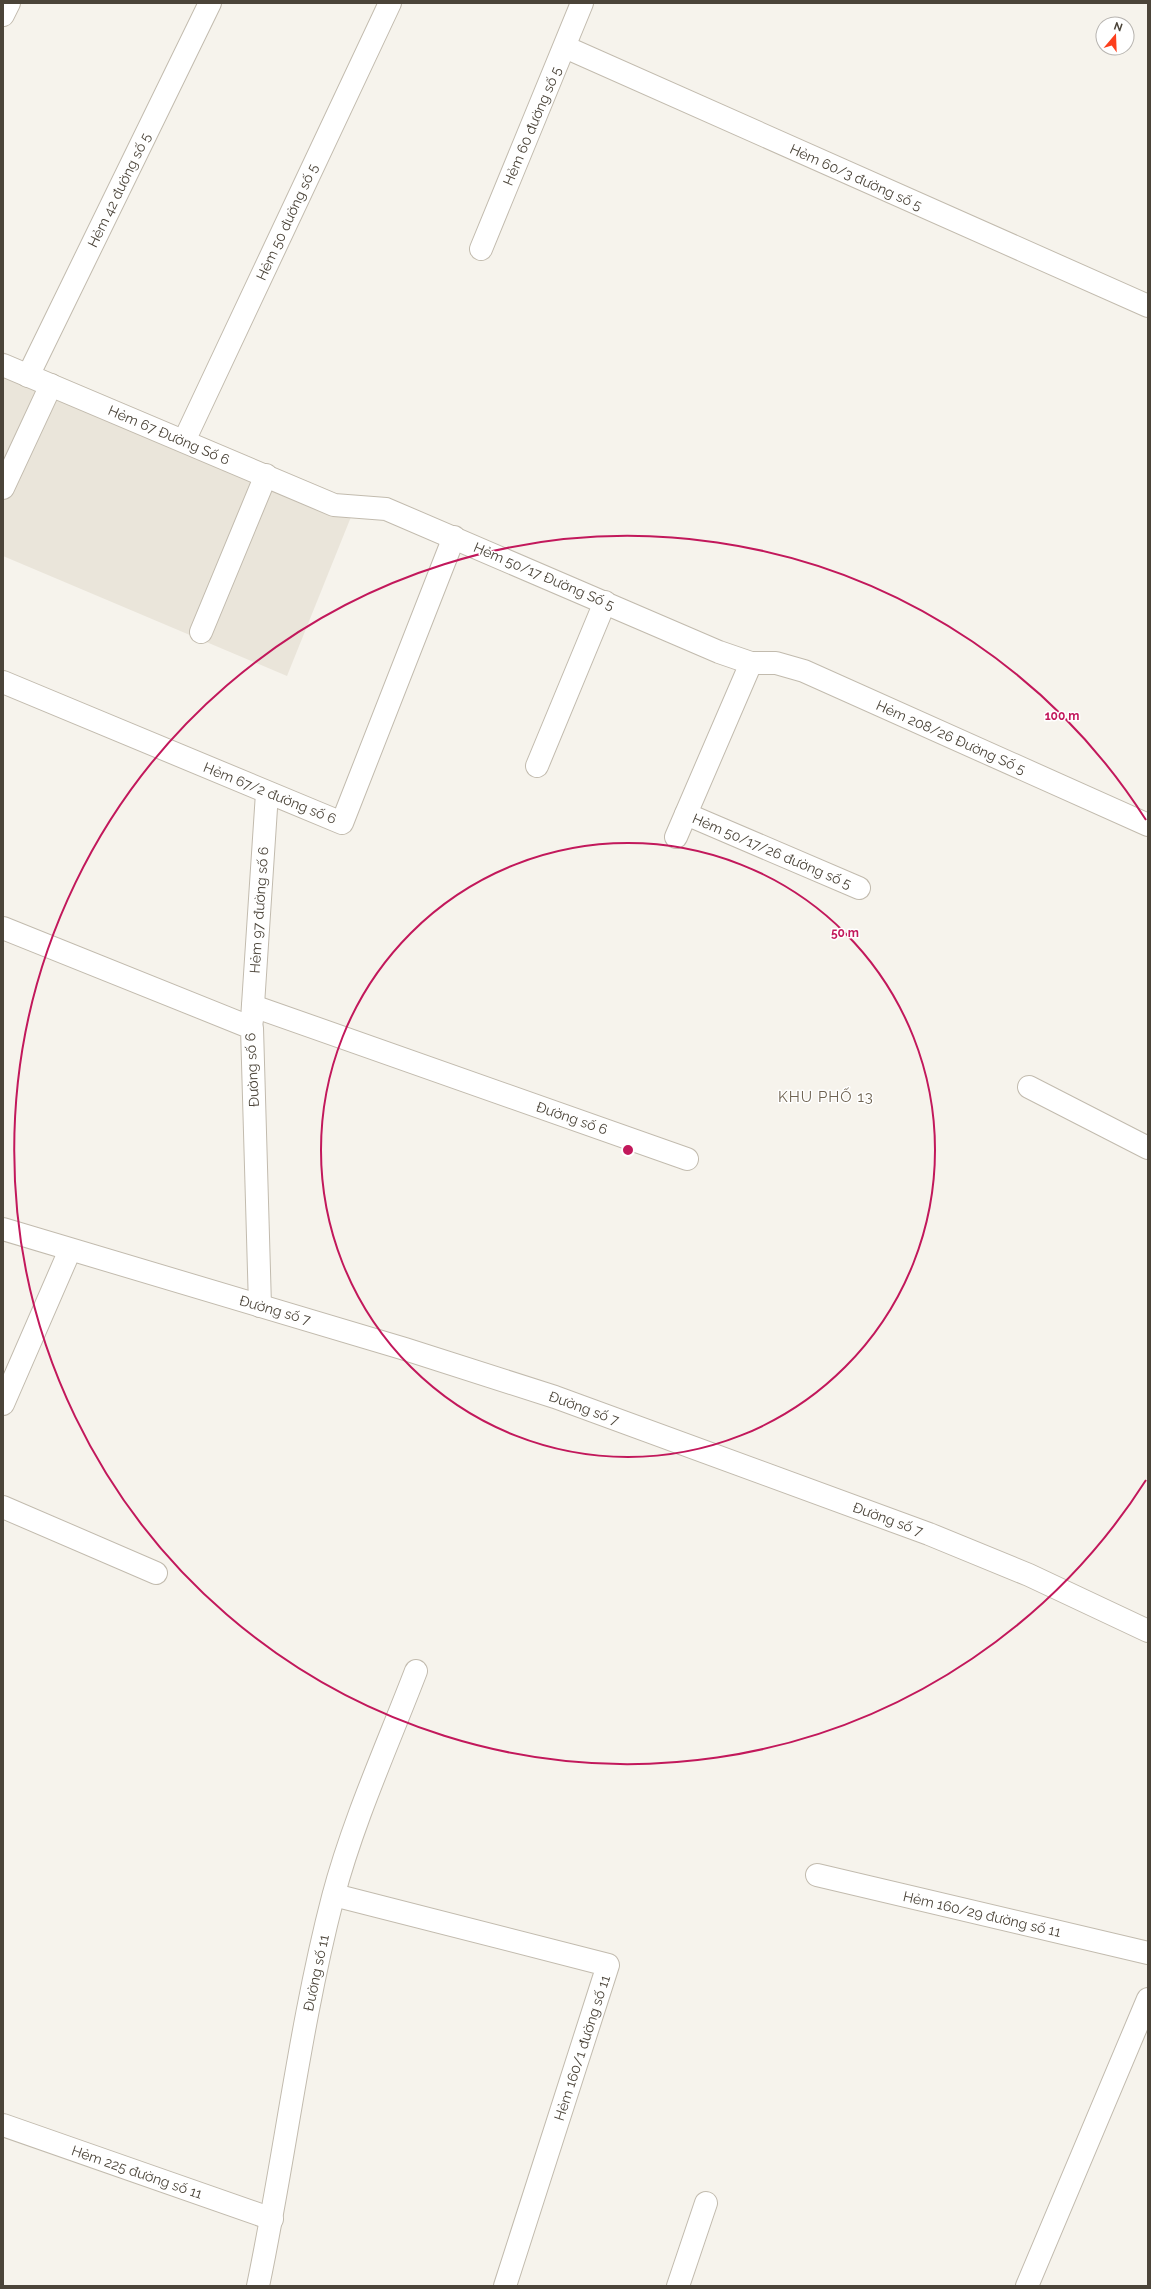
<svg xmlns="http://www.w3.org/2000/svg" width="1151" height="2289" font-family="Raleway,sans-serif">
  <rect width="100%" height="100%" fill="#f6f3ec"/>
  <path fill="#eae5da" d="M3,352L357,502L287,676L3,556Z"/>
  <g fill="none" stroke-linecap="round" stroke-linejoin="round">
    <g stroke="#c2bbae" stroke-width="24">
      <g id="lane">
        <path d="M3,15L9,3"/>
        <path d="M565,47L1148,306"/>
        <path d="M481,249L582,3"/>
        <path d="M28,376L210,3"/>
        <path d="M184,441L390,3"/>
        <path d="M3,488L51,385"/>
        <path d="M201,632L266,475"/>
        <path d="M3,682L342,823L454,537"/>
        <path d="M253,1006L687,1159"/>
        <path d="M252,1020L267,793"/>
      </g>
    </g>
    <g stroke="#c2bbae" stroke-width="24">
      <g id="street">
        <path d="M3,365L334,505L386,509L719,652L751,663H776L804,671L1148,825"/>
        <path d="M537,766L605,602"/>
        <path d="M686,814L859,888"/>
        <path d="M676,837L751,663"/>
        <path d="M3,928L252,1028L260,1306"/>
        <path d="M1029,1087L1148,1148"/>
        <path d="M3,1229L405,1349L555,1397L929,1534L1029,1575L1148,1631"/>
        <path d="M3,1404L70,1250"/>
        <path d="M3,1507L156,1573"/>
        <path d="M817,1875L1148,1953"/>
        <path d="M334,1895L608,1965L505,2286"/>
        <path d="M3,2125L272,2219"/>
        <path d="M258,2286C285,2157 300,2024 333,1897C353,1821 388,1744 416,1671"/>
        <path d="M678,2286L706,2203"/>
        <path d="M1027,2286L1148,1999"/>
      </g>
    </g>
    <use href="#lane" stroke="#fff" stroke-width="22"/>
    <use href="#street" stroke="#fff" stroke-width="22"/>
  </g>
  <g fill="none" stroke="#c2185b" stroke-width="2">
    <circle cx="628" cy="1150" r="307"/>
    <path d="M1146 1480A614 614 0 1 1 1146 820"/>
  </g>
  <g text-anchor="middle" stroke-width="3" stroke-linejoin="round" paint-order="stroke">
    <g font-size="14" fill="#4b4439" stroke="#fff">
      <text transform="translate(532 126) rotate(-67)" y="5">Hẻm 60 đường số 5</text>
      <text transform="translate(856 177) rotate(24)" y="5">Hẻm 60/3 đường số 5</text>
      <text transform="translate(119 190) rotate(-64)" y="5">Hẻm 42 đường số 5</text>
      <text transform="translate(287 222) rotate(-65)" y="5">Hẻm 50 đường số 5</text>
      <text transform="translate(169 435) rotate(23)" y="5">Hẻm 67 Đường Số 6</text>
      <text transform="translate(544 576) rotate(23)" y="5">Hẻm 50/17 Đường Số 5</text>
      <text transform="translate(951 737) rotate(24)" y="5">Hẻm 208/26 Đường Số 5</text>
      <text transform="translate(270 793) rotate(22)" y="5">Hẻm 67/2 đường số 6</text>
      <text transform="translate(772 851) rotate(23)" y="5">Hẻm 50/17/26 đường số 5</text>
      <text transform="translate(259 910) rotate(-86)" y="5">Hẻm 97 đường số 6</text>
      <text transform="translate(252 1070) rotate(-93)" y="5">Đường số 6</text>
      <text transform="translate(572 1118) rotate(19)" y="5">Đường số 6</text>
      <text transform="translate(275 1310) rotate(16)" y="5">Đường số 7</text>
      <text transform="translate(584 1408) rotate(20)" y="5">Đường số 7</text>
      <text transform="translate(888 1519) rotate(20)" y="5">Đường số 7</text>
      <text transform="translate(982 1914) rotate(13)" y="5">Hẻm 160/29 đường số 11</text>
      <text transform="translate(316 1973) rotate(-78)" y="5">Đường số 11</text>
      <text transform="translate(582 2048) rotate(-72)" y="5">Hẻm 160/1 đường số 11</text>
      <text transform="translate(137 2172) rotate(19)" y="5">Hẻm 225 đường số 11</text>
    </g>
    <g font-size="15" letter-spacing="1" fill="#6e6250" stroke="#fff">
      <text x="826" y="1102">KHU PHỐ 13</text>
    </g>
  </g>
  <circle cx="628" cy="1150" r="6" fill="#c2185b" stroke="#fff" stroke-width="2"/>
  <g font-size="12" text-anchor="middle" font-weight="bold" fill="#c2185b" stroke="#fff" stroke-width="3" stroke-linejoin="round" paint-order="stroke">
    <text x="1062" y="720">100 m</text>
    <text x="845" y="937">50 m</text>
  </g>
  <rect width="1151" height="2289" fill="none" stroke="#4b4439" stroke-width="8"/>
  <g transform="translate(1115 36) rotate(19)"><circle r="19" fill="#ffffff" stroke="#b7b4b0"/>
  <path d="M0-3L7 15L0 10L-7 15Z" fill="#fc3f1d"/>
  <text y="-6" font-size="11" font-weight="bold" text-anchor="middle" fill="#4b4439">N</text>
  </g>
</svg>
